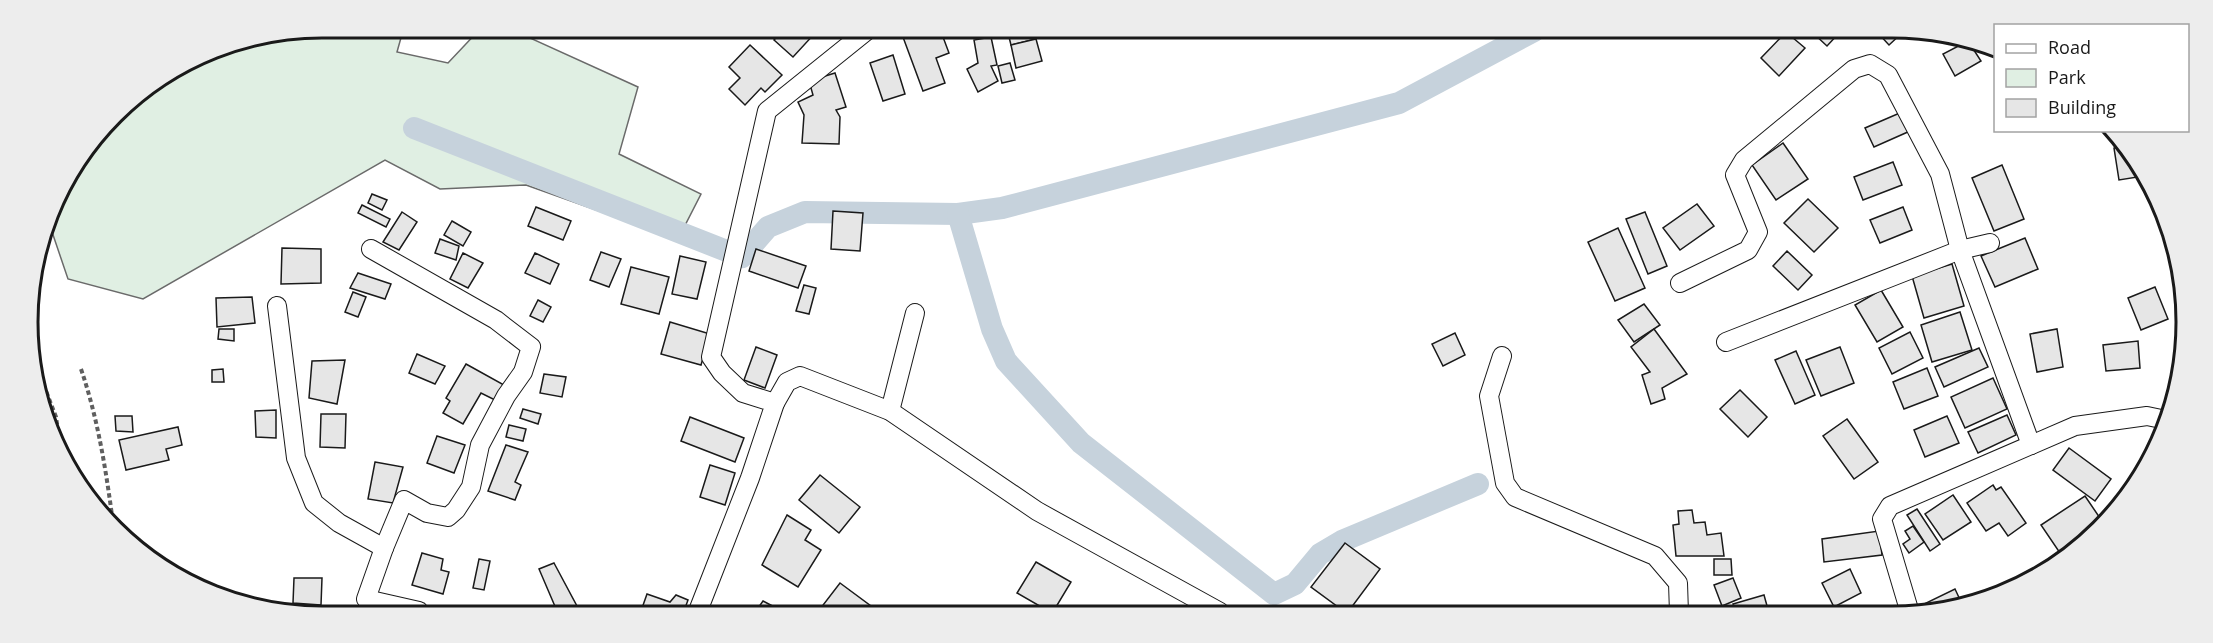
<svg xmlns="http://www.w3.org/2000/svg" width="2213" height="643" font-family="'Open Sans',sans-serif">
  <rect width="100%" height="100%" fill="#fff"/>
  <path fill="#e0efe3" stroke="#6a6a6a" stroke-width="1.5" d="M322,27H404L397,52L448,63L481,28H508L638,87L619,154L701,194L678,239L526,185L440,189L385,160L143,299L68,279L49,223L58,191L127,100L209,49Z"/>
  <g fill="none" stroke-linecap="round" stroke-linejoin="round">
    <g stroke="#c6d2dc" stroke-width="22">
      <path d="M414,128L742,257L768,227L805,212L958,214L1002,208L1399,103L1534,31"/>
      <path d="M958,214L992,329L1006,361L1081,443L1274,594L1295,584L1320,554L1342,541L1478,484"/>
    </g>
  </g>
  <g fill="#e6e6e6" stroke="#1a1a1a" stroke-width="1.5">
    <path d="M784,29H814L817,31L793,57L774,40Z"/>
    <path d="M900,29H940L949,53L936,58L945,83L923,91Z"/>
    <path d="M1007,29H1034L1036,39L1011,45Z"/>
    <path d="M1786,32L1805,48L1779,76L1761,58Z"/>
    <path d="M1812,32H1840L1827,46Z"/>
    <path d="M1877,32H1903L1889,45Z"/>
    <path d="M991,37L997,65L991,66L998,81L978,92L967,69L978,63L974,40Z"/>
    <path d="M1036,39L1042,61L1016,68L1011,45Z"/>
    <path d="M1968,41L1981,61L1955,76L1943,54Z"/>
    <path d="M750,45L782,75L765,92L761,88L745,105L729,89L740,78L729,67Z"/>
    <path d="M893,55L905,94L883,101L870,63Z"/>
    <path d="M1010,63L1015,80L1002,83L998,66Z"/>
    <path d="M835,73L846,107L836,110L840,117L839,144L802,143L804,115L798,102L813,95L809,81Z"/>
    <path d="M1902,112L1910,131L1874,147L1865,128Z"/>
    <path d="M1783,143L1808,179L1776,200L1752,165Z"/>
    <path d="M2125,146L2136,158L2144,176L2119,180L2114,148Z"/>
    <path d="M1893,162L1902,185L1863,200L1854,177Z"/>
    <path d="M2002,165L2024,219L1994,231L1972,178Z"/>
    <path d="M372,194L387,200L382,210L368,203Z"/>
    <path d="M1808,199L1838,228L1814,252L1784,223Z"/>
    <path d="M1697,204L1714,226L1680,250L1663,228Z"/>
    <path d="M362,205L390,219L386,227L358,213Z"/>
    <path d="M536,207L571,221L563,240L528,226Z"/>
    <path d="M1903,207L1912,230L1880,243L1870,220Z"/>
    <path d="M833,211L863,213L860,251L831,249Z"/>
    <path d="M402,212L417,222L399,250L383,242Z"/>
    <path d="M1645,212L1667,266L1648,274L1626,219Z"/>
    <path d="M452,221L471,232L463,246L444,235Z"/>
    <path d="M1618,228L1645,288L1615,301L1588,242Z"/>
    <path d="M2025,238L2038,269L1995,287L1981,256Z"/>
    <path d="M440,239L459,246L456,260L435,253Z"/>
    <path d="M282,248L321,249V283L281,284Z"/>
    <path d="M756,249L806,266L798,288L749,271Z"/>
    <path d="M1787,251L1812,275L1798,290L1773,266Z"/>
    <path d="M601,252L621,259L609,287L590,280Z"/>
    <path d="M463,253L483,263L468,288L450,279Z"/>
    <path d="M535,253L559,264L550,284L525,273Z"/>
    <path d="M680,256L706,262L697,299L672,294Z"/>
    <path d="M1952,264L1964,306L1924,318L1912,276Z"/>
    <path d="M631,267L669,277L659,314L621,304Z"/>
    <path d="M358,273L391,284L385,299L350,288Z"/>
    <path d="M804,285L816,288L809,314L796,311Z"/>
    <path d="M2155,287L2168,319L2141,330L2128,298Z"/>
    <path d="M1881,290L1903,327L1877,342L1855,305Z"/>
    <path d="M353,292L366,297L358,317L345,312Z"/>
    <path d="M252,297L255,323L217,327L216,298Z"/>
    <path d="M538,300L551,307L543,322L530,316Z"/>
    <path d="M1644,304L1660,325L1634,342L1618,320Z"/>
    <path d="M1960,312L1972,350L1932,362L1921,325Z"/>
    <path d="M670,322L710,334L701,365L661,354Z"/>
    <path d="M219,329H234V341L218,339Z"/>
    <path d="M1654,329L1687,374L1662,388L1665,399L1651,404L1642,375L1650,372L1631,347Z"/>
    <path d="M2057,329L2063,367L2037,372L2030,334Z"/>
    <path d="M1910,332L1923,358L1892,374L1879,348Z"/>
    <path d="M1455,333L1465,355L1443,366L1432,344Z"/>
    <path d="M2138,341L2140,368L2106,371L2103,345Z"/>
    <path d="M756,347L777,355L765,388L744,380Z"/>
    <path d="M1840,347L1854,383L1821,396L1806,360Z"/>
    <path d="M1979,348L1988,367L1944,387L1935,367Z"/>
    <path d="M1796,351L1815,395L1795,404L1775,360Z"/>
    <path d="M417,354L445,366L435,384L409,373Z"/>
    <path d="M345,360L337,404L309,398L312,361Z"/>
    <path d="M466,364L504,385L495,400L481,393L463,424L443,413L450,401L446,398Z"/>
    <path d="M1927,368L1938,396L1904,409L1893,382Z"/>
    <path d="M223,369L224,382H212V370Z"/>
    <path d="M544,374L566,377L562,397L540,393Z"/>
    <path d="M1993,378L2007,409L1965,428L1951,397Z"/>
    <path d="M1740,390L1767,417L1748,437L1720,409Z"/>
    <path d="M523,409L541,414L538,424L520,418Z"/>
    <path d="M276,410V438L256,437L255,411Z"/>
    <path d="M321,414H346L345,448L320,447Z"/>
    <path d="M2007,415L2016,435L1978,453L1968,432Z"/>
    <path d="M115,416H132L133,432L116,431Z"/>
    <path d="M1947,416L1959,443L1925,457L1914,430Z"/>
    <path d="M690,417L744,438L735,462L681,441Z"/>
    <path d="M1847,419L1878,462L1854,479L1823,436Z"/>
    <path d="M509,425L526,429L523,441L506,437Z"/>
    <path d="M178,427L182,445L166,449L169,460L126,470L119,440Z"/>
    <path d="M2158,427L2163,429L2155,452L2146,465Z"/>
    <path d="M437,436L465,445L454,473L427,463Z"/>
    <path d="M506,445L528,452L515,482L521,485L515,500L488,491Z"/>
    <path d="M2069,448L2111,479L2095,501L2053,470Z"/>
    <path d="M375,462L403,467L393,503L368,499Z"/>
    <path d="M710,465L735,473L725,505L700,497Z"/>
    <path d="M820,475L860,507L839,533L799,500Z"/>
    <path d="M1993,485L1996,490L2001,487L2026,523L2008,536L1999,523L1986,531L1967,503Z"/>
    <path d="M1953,495L1971,522L1943,540L1925,514Z"/>
    <path d="M2085,496L2104,524L2099,530L2062,556L2041,525Z"/>
    <path d="M1917,509L1940,544L1930,551L1907,515Z"/>
    <path d="M1692,510L1694,523L1705,522L1707,535L1721,533L1724,556H1676L1673,525L1679,524L1678,511Z"/>
    <path d="M787,515L811,530L805,540L821,550L798,587L762,565Z"/>
    <path d="M1913,526L1924,542L1909,553L1903,544L1910,539L1905,531Z"/>
    <path d="M1879,531L1882,555L1824,562L1822,539Z"/>
    <path d="M1345,543L1380,569L1348,612H1345L1311,587Z"/>
    <path d="M422,553L443,559L441,570L449,572L443,594L412,585Z"/>
    <path d="M479,559L490,561L484,590L473,588Z"/>
    <path d="M1714,559H1731L1732,575H1714Z"/>
    <path d="M1036,562L1071,582L1053,612H1050L1017,593Z"/>
    <path d="M554,563L578,608L572,611H557L539,569Z"/>
    <path d="M1850,569L1861,593L1834,607L1822,583Z"/>
    <path d="M294,578H322L321,605L293,603Z"/>
    <path d="M1733,578L1741,598L1722,606L1714,585Z"/>
    <path d="M840,583L875,609L873,612L823,611L820,609Z"/>
    <path d="M1955,589L1962,604L1929,614L1924,604Z"/>
    <path d="M647,594L670,602L676,595L688,600L684,611H641Z"/>
    <path d="M1764,595L1769,613H1736L1733,604Z"/>
    <path d="M763,601L782,611H756Z"/>
  </g>
  <g fill="none" stroke-linecap="round" stroke-linejoin="round">
    <g stroke="#1a1a1a" stroke-width="20">
      <g id="minor">
        <path d="M371,249L496,320L531,347L523,372L506,396L480,445L471,487L456,510L448,517L427,513L404,500L384,548"/>
        <path d="M1680,283L1748,250L1758,232L1735,175L1744,160L1854,69L1870,64L1888,75L1940,174L1960,250L2031,445"/>
        <path d="M277,306L296,458L314,503L339,523L384,548L366,599L419,611"/>
        <path d="M1726,342L1960,250L1990,243"/>
        <path d="M1502,356L1489,396L1505,483L1515,497L1655,556L1678,583L1679,613"/>
        <path d="M775,403L787,382L800,376L890,411L1037,511L1220,612"/>
        <path d="M890,411L915,313"/>
        <path d="M698,611L750,478L775,403L743,393L722,373L711,357L767,111L869,29"/>
        <path d="M1910,613L1882,519L1890,506L2075,426L2147,416L2166,420"/>
      </g>
    </g>
    <g stroke="#5f5f5f" stroke-width="4" stroke-dasharray="4.5 3" stroke-linecap="butt">
      <path d="M81,369C98,419 106,470 113,523"/>
      <path d="M41,378L56,417L61,450"/>
    </g>
    <use href="#minor" stroke="#fff" stroke-width="18"/>
  </g>
  <path d="M0 0H2213V643H0ZM322 38H1892A284 284 0 0 1 2176 322V322A284 284 0 0 1 1892 606H322A284 284 0 0 1 38 322V322A284 284 0 0 1 322 38Z" fill="#ededed" fill-rule="evenodd"/>
  <path fill="none" stroke="#1a1a1a" stroke-width="3" d="M322 38H1892A284 284 0 0 1 2176 322V322A284 284 0 0 1 1892 606H322A284 284 0 0 1 38 322V322A284 284 0 0 1 322 38Z"/>
  <rect x="1994" y="24" width="195" height="108" fill="#ffffff" stroke="#a3a3a3" stroke-width="1.5"/>
  <rect x="2006" y="44" width="30" height="9" fill="#ffffff" stroke="#a3a3a3" stroke-width="1.5"/>
  <text x="2048" y="54" font-size="18" fill="#1a1a1a">Road</text>
  <rect x="2006" y="69" width="30" height="18" fill="#e0efe3" stroke="#a3a3a3" stroke-width="1.5"/>
  <text x="2048" y="84" font-size="18" fill="#1a1a1a">Park</text>
  <rect x="2006" y="99" width="30" height="18" fill="#e6e6e6" stroke="#a3a3a3" stroke-width="1.5"/>
  <text x="2048" y="114" font-size="18" fill="#1a1a1a">Building</text>
</svg>
